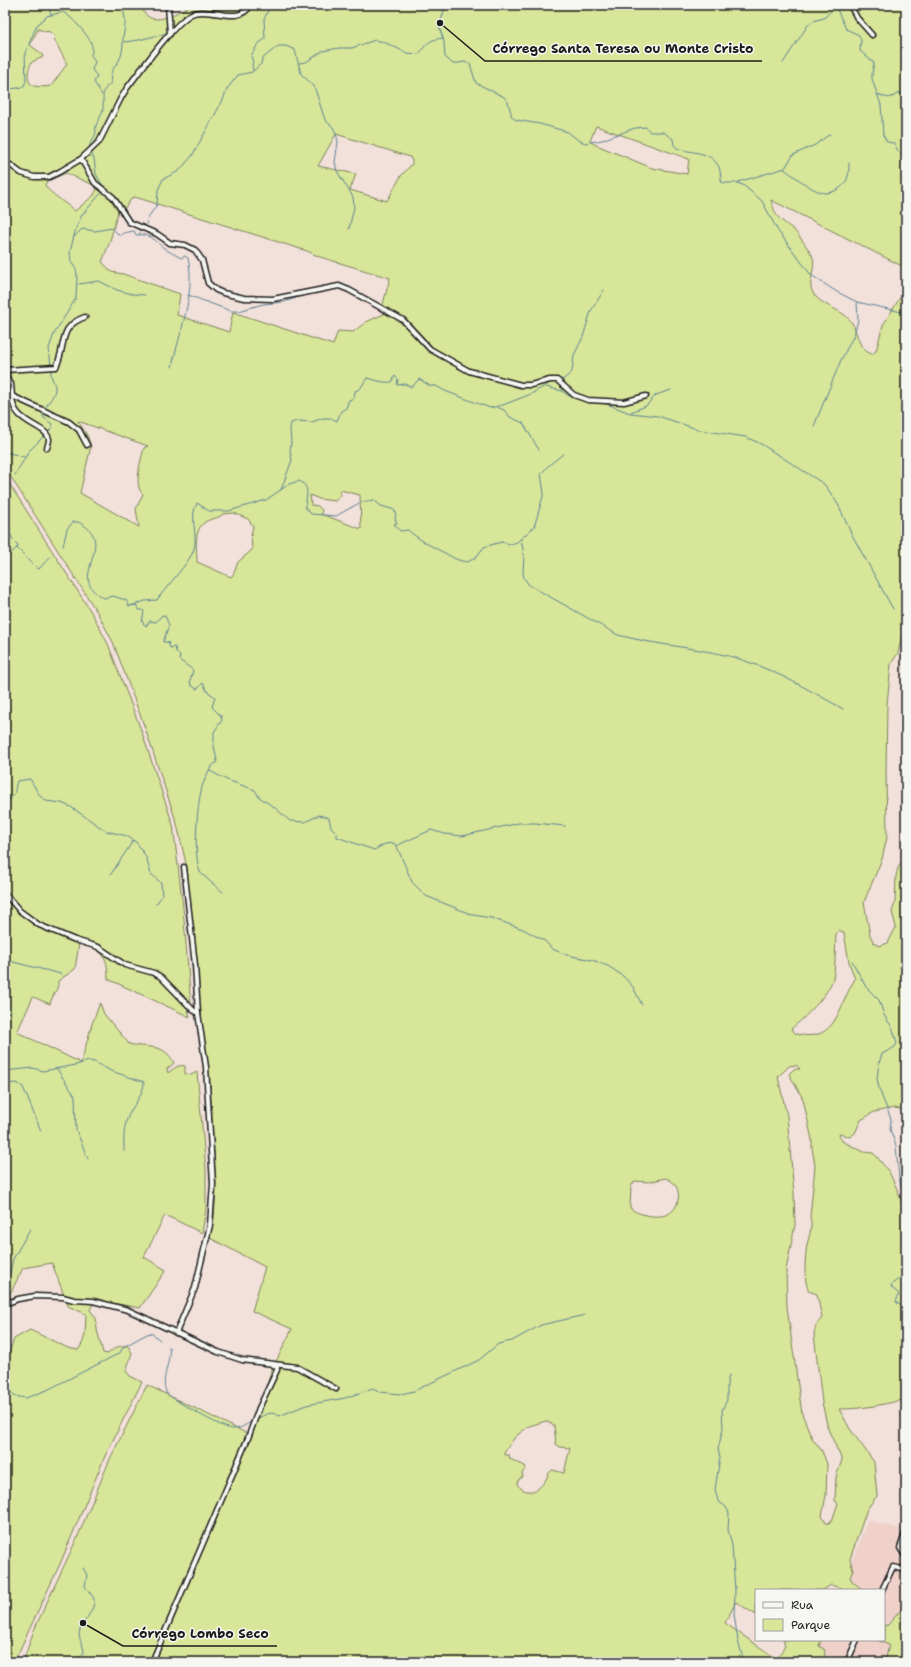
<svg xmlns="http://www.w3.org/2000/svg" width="911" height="1667" font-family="'Shantell Sans',sans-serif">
  <rect width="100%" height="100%" fill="#f2e0da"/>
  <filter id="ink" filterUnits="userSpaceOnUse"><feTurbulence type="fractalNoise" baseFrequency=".025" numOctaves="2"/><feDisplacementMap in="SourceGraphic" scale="8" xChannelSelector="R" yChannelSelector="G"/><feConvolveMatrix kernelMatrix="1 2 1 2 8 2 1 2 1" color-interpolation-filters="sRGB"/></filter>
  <g filter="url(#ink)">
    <path fill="#efd1ca" d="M906,1516V1636L897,1662H826V1651L818,1647L821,1640H884V1590H850L847,1573L868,1520L899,1529Z"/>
    <g fill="#d8e699" stroke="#7a815a" fill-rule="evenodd">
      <path d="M7,5H141C148,32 176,13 191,5H906V268L771,200C772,204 774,210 776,214C779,220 788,225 794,230C800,237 807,247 812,255C818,267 806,282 813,293C822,307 840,308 850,320C859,331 856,349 872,354L876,351L883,325L906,288V618L898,653L891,664L887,704L886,773L887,837L882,859L864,902L870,935L874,943L879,946L888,943L896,927L892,912L895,903L896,876L898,868L906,855V1110L894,1108L874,1112L861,1120L855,1133L850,1137L840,1133L839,1134L842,1141L864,1152L873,1153L877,1157L889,1172L897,1189L902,1203L906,1207V1398L903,1400C879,1405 864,1409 839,1409L850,1429L874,1462L877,1496L867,1509L850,1559L853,1570L850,1577L852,1581L863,1590H847L831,1585L823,1590H756V1615L736,1602L725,1623L777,1659L785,1646L783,1640H821L819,1646L825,1650L824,1662H23L34,1630L78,1536L110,1459L147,1385L252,1436L271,1372L292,1329L252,1311L265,1267L210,1238L214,1218L216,1191L210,1083L200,1008L187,868L177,824L145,728L113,642L97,612L5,468V10ZM38,29L47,32L48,31L54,35L55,41L67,64L51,86C46,87 39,87 34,86C25,83 28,67 32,62L43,57L42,54L30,45ZM596,126L689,159L687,174L652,168L594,144L590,141ZM336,134L410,157L412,161V164L401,176L387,201L350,190L356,174L318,166ZM66,173L98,187L94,195L75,211C68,205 47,191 45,185L47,181ZM135,197L307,251L320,257L390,278L383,304L384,314L366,322L353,332L338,331L333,345L233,312L229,332L177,315L180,294L123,274L112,272L102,262L110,241L118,211L121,208L124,209L132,198ZM78,421L148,446L144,448C141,459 133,487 143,494L136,509L139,527L80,493L91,446L87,435ZM340,490L360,495L361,529L321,514L322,510L318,506L311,505L310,495L319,499L335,501L341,495ZM234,513L248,519L253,526L251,536L252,550L238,562L233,575L231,577L197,562C197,549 193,530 205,522C211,518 218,519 223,514ZM839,930L844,933L849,962L855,979C838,1005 838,1044 796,1034L791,1029C804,1018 829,995 833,978C836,964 835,948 836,934ZM796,1065L800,1069H794L789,1074L803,1099L812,1140V1148L815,1166L810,1217C813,1226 809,1236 807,1245C805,1256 803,1281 809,1291L817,1294L822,1318L816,1325L814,1334L822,1402L828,1429L842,1460L836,1477L835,1501L838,1503L833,1518L829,1523H826L822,1516L826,1495L827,1464L822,1451L812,1438L802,1414L787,1307L786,1270L795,1225L794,1193L787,1116L778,1077L789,1066ZM665,1178C683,1183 682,1207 668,1214C659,1219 637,1215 630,1208L631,1186L635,1181L649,1182ZM546,1421L554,1425L556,1444L560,1447L570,1448L564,1473L552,1470C548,1473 548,1477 545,1481C538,1492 526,1496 517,1484L519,1479L523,1477L522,1473L526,1469L525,1466L510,1459L509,1455H504V1453L515,1437L529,1426Z"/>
      <path d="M5,477L93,615L108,644L141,730L173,825L183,907L191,1005L188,1010L190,1017L108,979C108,954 101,949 79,943L75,969L58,981C59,990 52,995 50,1004L33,997L17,1032L81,1063L92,1024L100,1003L104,1014L129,1044C147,1049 164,1042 174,1063L167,1069L168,1073C173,1069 178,1064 185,1066V1074L191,1075L197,1072L206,1170V1209L202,1233L165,1215L144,1257L166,1270L140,1308L107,1302L92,1305L90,1310L96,1318L97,1330L103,1353L108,1354C114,1348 119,1345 128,1346L132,1353L126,1371L130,1376L142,1382L105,1456L60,1564L14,1662H5V1364L14,1339L30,1330L68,1348L78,1350C87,1339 85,1328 86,1314L68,1306L52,1263L23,1268L10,1294L11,1297L5,1300Z"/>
      <path d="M906,1601V1662H882L881,1661L882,1659L886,1658L889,1645L877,1640H884V1624L887,1626L906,1604Z"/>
    </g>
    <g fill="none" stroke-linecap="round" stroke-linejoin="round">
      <g stroke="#5b8195" stroke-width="1">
        <path d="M48,5L51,15"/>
        <path d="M446,5L439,26L444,42L445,57L453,64L464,62L470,64L476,83L504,97L508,102L512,117L516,120L540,124L568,132L578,140L585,143L602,140L635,128L646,127L650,132H663L673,139L674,145L677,148C692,154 710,150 719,167C721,172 720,178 722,183H737L743,185L762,201L778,231L811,275L837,292L857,302L906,313"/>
        <path d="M835,5L846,29L859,35L861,40L860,51L874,63L872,74V79L881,105L883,135L887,142L894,143L898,151L906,158"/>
        <path d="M901,5L906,12"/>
        <path d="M124,42L139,40L167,33"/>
        <path d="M299,63L306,62L323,51L339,48H352L375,40L384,42L407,53L419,54C427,43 428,40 443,38"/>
        <path d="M783,63L808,25L813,21L824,18L835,7"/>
        <path d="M253,70L252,65L253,62L251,56L258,44L265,39L264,19L271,5"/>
        <path d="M5,90L23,87L26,81L25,53L37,25L47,16L63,12C70,15 89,36 91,43C93,48 92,51 91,55L95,62L92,70L97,76L94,82L102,95"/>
        <path d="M877,94C889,99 889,99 899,93L906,94"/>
        <path d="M90,149C88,142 95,139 96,132C96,130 95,128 96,126C97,120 103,115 103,108C104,98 100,91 111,83C108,68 117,68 121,56C123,49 123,44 123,37C125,27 128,13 119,5"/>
        <path d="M91,152L94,159L96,174L104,188"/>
        <path d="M784,169C793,175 815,193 825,193C830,193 836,191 840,188C849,181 849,173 849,163"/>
        <path d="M738,182L785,168L793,155L815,145L830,134"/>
        <path d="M145,227L149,216L157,205L158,190L163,179L179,171L192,156L223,100L227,89L238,75L252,72L261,64L262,59L278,46H286L295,50L301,74L314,86L325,120L333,127L336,133L338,142L335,162L337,171L353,197L354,207L349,229"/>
        <path d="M139,234L143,230"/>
        <path d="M74,237L82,229L95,231L112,228L120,236L123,233L134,231L136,235C151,233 154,240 164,248C169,252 176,255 181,258L185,256L188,258C196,294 179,333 172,367"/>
        <path d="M79,284L99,281L117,290L132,294L145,295"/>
        <path d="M188,295L231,311H239L263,304L284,302L311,293"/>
        <path d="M51,366L49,348L54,334L76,298L77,275L76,269L71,262L70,252L76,228L82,215L103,191"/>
        <path d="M559,380L564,379L572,372L574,355L583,337L591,311L604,290"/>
        <path d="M546,387L562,391L569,396L574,397"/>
        <path d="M604,403L630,413L658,416L700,430L746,437L761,444L824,484L837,502L851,533L893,609"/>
        <path d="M46,407C49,401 56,394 55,387C54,380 50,378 51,371"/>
        <path d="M497,407L504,410L510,417L523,423L539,450"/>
        <path d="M43,412V417L52,424L51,429L48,432"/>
        <path d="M631,412L646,406L656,395L671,390"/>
        <path d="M814,426L841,360L854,335L858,320L857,302"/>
        <path d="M5,446L6,452L24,457"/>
        <path d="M15,475L29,451L44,436"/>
        <path d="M281,490L292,460L290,451L291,444L290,429L291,423L297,421L312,422L323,418H331L337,421L341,411L346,408L349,400L354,398L355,391L360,389L367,378C376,380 382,383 392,382L395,376L398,379L397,385L405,384L412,387L419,379L430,386H436L445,391L490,408L503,405L531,394L552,382"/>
        <path d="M5,523L13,540L18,545L17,548L37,568L39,569L50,557"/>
        <path d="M521,539L524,555L523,574L524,578L529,585L618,635C655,645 693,647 729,656C770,667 806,688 843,709"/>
        <path d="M63,546L67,529L73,522H78C121,542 63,579 104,598L113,596L126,600L129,606L136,605L139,610H143L144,612L142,622L146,626L150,621L156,622L162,615L165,616L169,625L163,642H168L170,648L175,647L176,652L180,655L179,660L193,670L190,681L191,685L197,689L203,683L207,691L215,697L212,707L221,716L222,720L214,732V746L217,761C216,764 213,765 211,767C208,772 205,779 203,784C197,800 193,856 200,872C202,875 219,889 223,892"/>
        <path d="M5,558L17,548"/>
        <path d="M131,606L145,601L157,600C165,588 191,561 194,549C198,534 189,517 197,503L209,511H229L266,500L289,484L299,481C311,486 306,498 305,507L311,514L336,516L361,502L374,500L381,506L392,509L396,512L395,519L397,523L394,524L400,531L408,530C418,539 429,545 441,551C451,556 456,561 468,562L476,557L484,547L501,542L511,544L517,542L534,527L544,493L541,474L548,466L563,454"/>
        <path d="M210,771L227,780L255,790L259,797L274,807L290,821L305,822L319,815L329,818L331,827L337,833V837L374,850L385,844L394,843L398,849L412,882L426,896L473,915L491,918L523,929L545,941L552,949L567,955L592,960L608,966L623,976L633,987L642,1005"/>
        <path d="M5,803C18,794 13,794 17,781L30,779L40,796L46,801L61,803L71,807L106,831L127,836L137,843L146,857L151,874L161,883L162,896L156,904"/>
        <path d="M396,846L431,830L445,834L462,836L519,823H535L565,826"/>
        <path d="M111,874L133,841"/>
        <path d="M5,960L61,974"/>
        <path d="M852,961L866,987L879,1000L884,1015L893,1029L897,1043L895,1047L882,1054L879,1063L877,1078L879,1089L891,1119L890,1129L896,1146L899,1178L906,1205"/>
        <path d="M5,1012L11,1013"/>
        <path d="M57,1069L75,1096L76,1130L88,1159"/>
        <path d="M5,1071L33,1068L43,1071L76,1065L89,1061L94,1062L111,1071L144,1082C144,1095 131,1107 127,1119C123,1130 124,1140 124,1151"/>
        <path d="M5,1084L17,1083L23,1087L41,1131"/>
        <path d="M906,1273L891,1285L892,1288L899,1294L896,1302L906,1309"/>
        <path d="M5,1279L10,1273L13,1259L30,1229"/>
        <path d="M169,1347C172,1362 159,1379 167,1394C178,1402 219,1427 232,1429C239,1430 246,1425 252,1421"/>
        <path d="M729,1375L727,1384V1400L722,1410L723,1429L718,1449L720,1458L715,1489L718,1501L726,1507L729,1513L728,1530L732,1545L735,1590L734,1614L738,1641L744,1662"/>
        <path d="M5,1384L14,1396L26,1398L47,1390L120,1353L123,1347L147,1334L151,1333L160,1340"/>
        <path d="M257,1419C264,1415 272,1410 279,1416L306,1405L345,1398L373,1388L380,1392L390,1393L401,1394L414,1391L479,1360L498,1344L512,1341L541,1325L585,1315"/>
        <path d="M906,1435V1437"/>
        <path d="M60,1662L80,1657L84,1652C84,1646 79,1640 79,1634C80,1623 96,1611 94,1599C92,1594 87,1590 85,1586L87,1575L83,1568"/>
      </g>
      <g stroke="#1c1c1c" stroke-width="7">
        <g id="minor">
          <path d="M168,5L170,34"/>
          <path d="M850,5L857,18L872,35"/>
          <path d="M5,6V5"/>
          <path d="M81,159L95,183L113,197L129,222L157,234L170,243L185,245L195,250L202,260L208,283L216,290L223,293L244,298L273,299L339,286L349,290L403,320L430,349L469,371L521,385H531L550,380H557L574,395L588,400L624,402L646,396"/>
          <path d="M5,161L21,173L34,177H49L59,172L81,159L99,142L121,98L127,88C139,73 177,18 194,13C213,7 238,26 251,5"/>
          <path d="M5,370L56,367C67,345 57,327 85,317"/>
          <path d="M5,375L11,384L12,396L69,422L79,430L87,445"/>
          <path d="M12,396C12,424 46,424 49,439C49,442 48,445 47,448"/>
          <path d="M5,894L20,911L39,925L75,940L98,947L125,965L154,973L161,977L193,1010L198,1013"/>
          <path d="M5,1304L18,1299L35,1296L63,1297L74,1300L93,1301L128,1310L218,1352L242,1360L297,1367L336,1389"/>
          <path d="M176,1333L195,1288L210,1225L213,1184L206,1067L198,1013L195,965L184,867"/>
          <path d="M906,1531L900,1548L906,1557"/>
          <path d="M882,1590L893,1567L906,1570"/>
          <path d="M152,1662L248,1438L259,1408L277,1370V1367L273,1365"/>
          <path d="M847,1662L857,1640"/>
        </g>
      </g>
      <use href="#minor" stroke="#f6f6f2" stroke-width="4"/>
    </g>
  </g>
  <path fill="none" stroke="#1c1c1c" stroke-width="1.5" d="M440 23L485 61H762M83 1623L123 1646H277"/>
  <g fill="#1c1c1c" stroke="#f6f6f2" stroke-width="1.5">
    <circle cx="440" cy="23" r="4"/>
    <circle cx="83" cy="1623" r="4"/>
  </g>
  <g font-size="13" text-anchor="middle" font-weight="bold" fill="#1c1c1c" stroke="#f6f6f2" stroke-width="3" stroke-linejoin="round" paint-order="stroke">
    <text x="623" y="53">Córrego Santa Teresa ou Monte Cristo</text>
    <text x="200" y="1638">Córrego Lombo Seco</text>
  </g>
  <rect width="911" height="1667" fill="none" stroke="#f6f6f2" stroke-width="20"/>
  <rect x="10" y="10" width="891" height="1647" fill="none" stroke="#1c1c1c" stroke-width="1.5" filter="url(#ink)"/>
  <rect x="755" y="1589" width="130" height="52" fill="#f6f6f2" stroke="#9f9f9c"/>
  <rect x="763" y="1602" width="20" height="6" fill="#f6f6f2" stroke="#9f9f9c"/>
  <text x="791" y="1609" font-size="12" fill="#1c1c1c">Rua</text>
  <rect x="763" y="1619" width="20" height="12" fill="#d8e699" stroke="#9f9f9c"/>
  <text x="791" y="1629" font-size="12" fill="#1c1c1c">Parque</text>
</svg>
